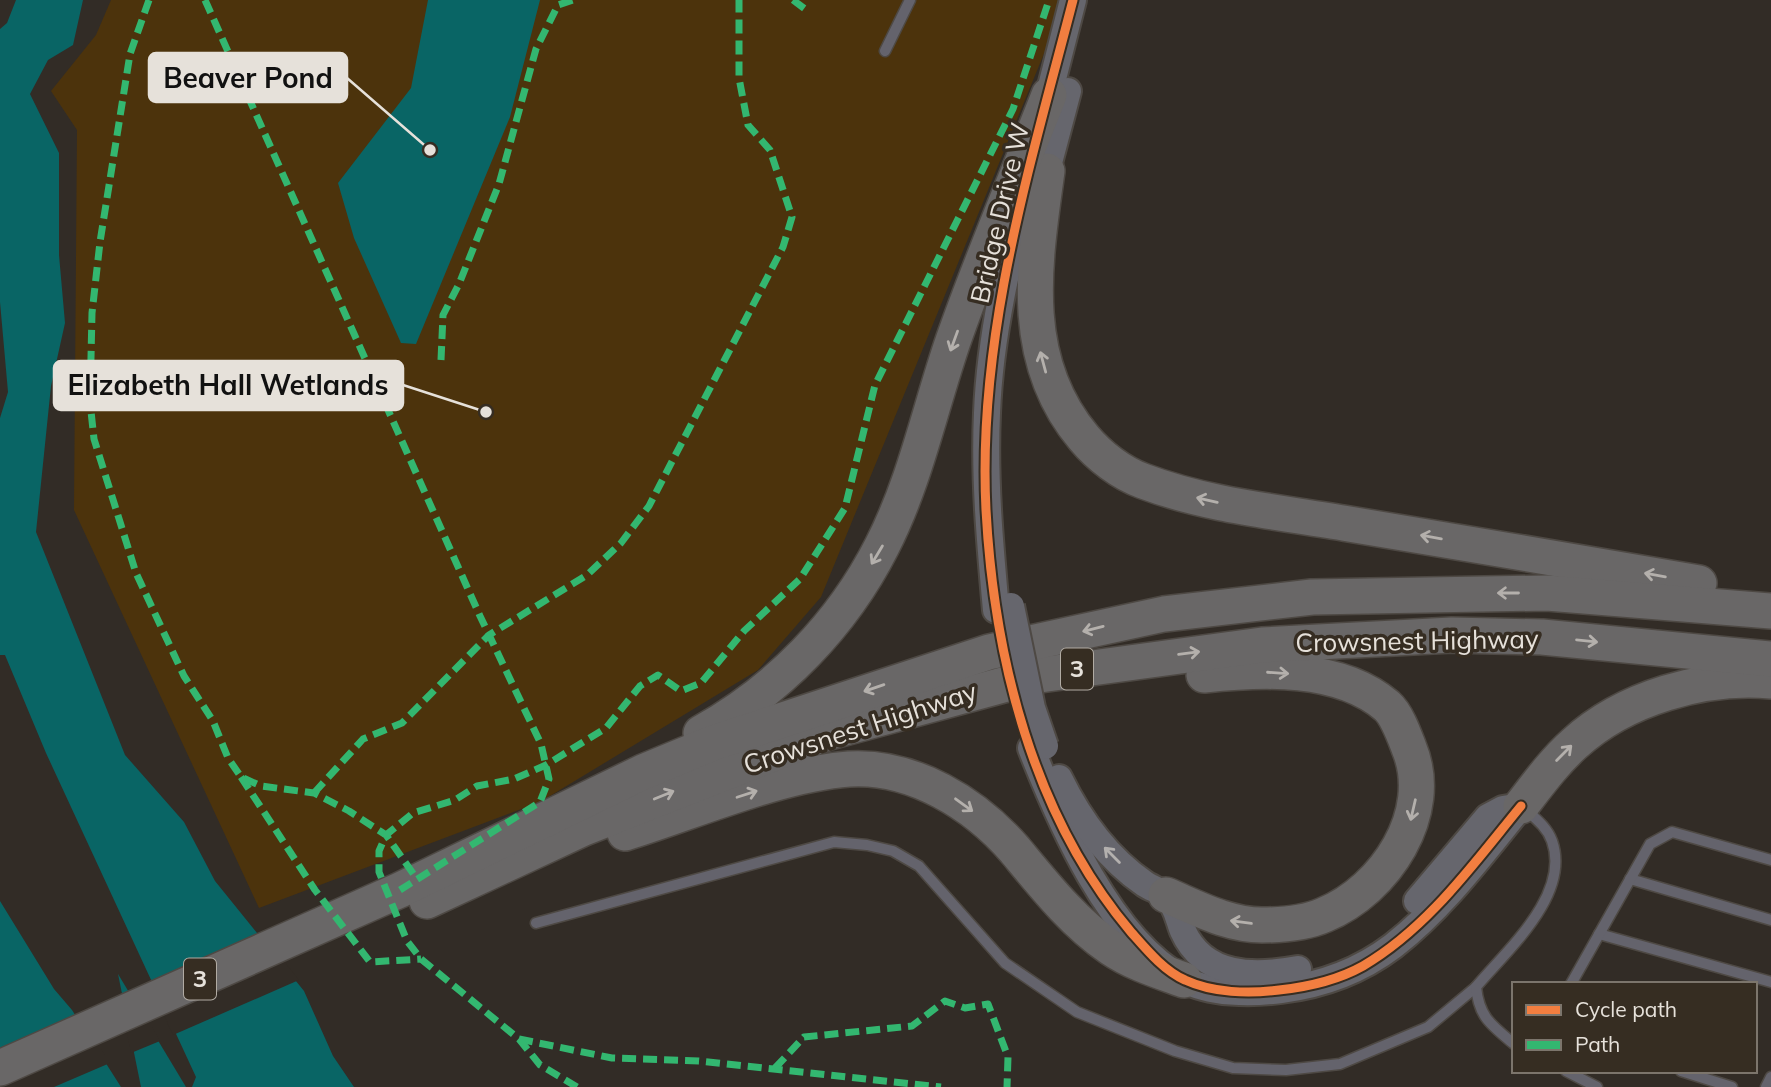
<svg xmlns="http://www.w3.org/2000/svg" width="1771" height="1087" font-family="Mulish,sans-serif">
  <rect width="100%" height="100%" fill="#322c26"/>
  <path fill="#4c330c" d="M111,0H1066L821,597L758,670L540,802L259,908L74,510L77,130L51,91L96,35Z"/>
  <g fill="#096565">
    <path d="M16,0H83L73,45L48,60L30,94L59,153V255L65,323L51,386L36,532L125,755L184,822L215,881L304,991L333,1056L354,1087H192L196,1077L46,753L5,655H0V418L8,392L0,302V29L7,23Z"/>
    <path d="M428,0H540L510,117L416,344L401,343L354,238L338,183L411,88Z"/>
    <path d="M0,901L54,989L72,1010L121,1087H28L0,1053Z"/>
    <path d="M118,974L186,1087H141Z"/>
  </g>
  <g fill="#322c26">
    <path d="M264,936L299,980L173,1035L151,987Z"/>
    <path d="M134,995L160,1041L131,1053L120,1001Z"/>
    <path d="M82,1019L110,1063L54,1087H23L0,1059Z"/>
  </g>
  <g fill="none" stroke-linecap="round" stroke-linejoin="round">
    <g stroke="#4e4944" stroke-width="13">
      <g id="lane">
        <path d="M885,51L910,0"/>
        <path d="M1630,879L1771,920"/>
        <path d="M536,923L834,842L867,845L893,851L919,866L1005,963L1077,1012L1175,1051L1233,1068L1286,1070L1340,1064L1428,1027L1476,987"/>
        <path d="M1599,934L1771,982"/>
        <path d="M1571,984L1650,844L1672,832L1771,860"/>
        <path d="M1514,1044C1491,1025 1479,1017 1476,987C1507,950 1571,895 1552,841C1547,827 1535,818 1524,808"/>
        <path d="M1566,1071L1597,1087"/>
        <path d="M1681,1071L1732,1087"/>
        <path d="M1766,1087L1771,1077"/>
      </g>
    </g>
    <g stroke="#4e4944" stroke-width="30">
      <g id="secondary">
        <path d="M1044,114L1073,0"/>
        <path d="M1042,189L1068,91"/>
        <path d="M996,610C990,544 984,479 987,413C990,334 1009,257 1028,182"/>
        <path d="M1031,748C1060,822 1110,939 1183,979C1210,994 1251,994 1281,990C1322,985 1360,971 1393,946C1443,907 1481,855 1521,806"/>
        <path d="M1059,778C1079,819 1107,858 1145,884C1151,888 1158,890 1164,894C1176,902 1178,919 1183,931C1204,978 1255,977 1298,969"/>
        <path d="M1417,901L1488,817L1503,809L1521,806"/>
      </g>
    </g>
    <g stroke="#4e4944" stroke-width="38">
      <g id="highway">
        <path d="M1047,171C1034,264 1018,360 1084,438C1099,456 1121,473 1143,481C1209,506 1280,512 1349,524C1466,543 1582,563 1699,583"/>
        <path d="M701,733C778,690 842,625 882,546C915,482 930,408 953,341C982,258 1017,177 1049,95"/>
        <path d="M1521,806C1538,784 1554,762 1574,744C1624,698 1704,675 1771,681"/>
        <path d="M625,833C693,812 780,774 849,769C913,765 975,804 1015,850C1044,885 1073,922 1111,948C1133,963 1159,971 1184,980"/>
        <path d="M1166,895C1197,908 1228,925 1262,925C1281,925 1306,923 1324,915C1385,890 1436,813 1409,748C1404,735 1397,715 1387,706C1339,665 1262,669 1204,675"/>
        <path d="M427,901L584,828L826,733L1040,675L1262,645L1452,635L1542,637L1771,659"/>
        <path d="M0,1068L400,890L643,772L713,743L989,652L1164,614L1312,597L1547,593L1771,611"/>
      </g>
    </g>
    <use href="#lane" stroke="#64636c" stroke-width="10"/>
    <use href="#secondary" stroke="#66666d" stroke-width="26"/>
    <use href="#highway" stroke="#696767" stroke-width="35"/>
    <g stroke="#4e4944" stroke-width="30" stroke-linecap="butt">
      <path id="secondary-bridge" d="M1011,606L1032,708L1045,746"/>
    </g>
    <use href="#secondary-bridge" stroke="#66666d" stroke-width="26"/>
    <g stroke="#33b770" stroke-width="7" stroke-dasharray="14 7" stroke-linecap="butt">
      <path d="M149,0L130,54L100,242L92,313L90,402L94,439L136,573L184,676L213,721L228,758L241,777L261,786L314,793L349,811L386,835L417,879"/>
      <path d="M205,0L480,616L541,744L549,779L540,802L400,890"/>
      <path d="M793,0L809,12"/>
      <path d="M441,360L443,315L459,284L499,184L536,49L558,5L573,0"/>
      <path d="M241,777L315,890L370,962L421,959"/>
      <path d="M314,793L363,739L402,723L489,635L587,575L621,543L649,506L783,247L792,217L770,150L748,125L739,78V0"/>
      <path d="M519,1039L612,1058L699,1061L941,1087"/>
      <path d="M775,1068L804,1037L912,1026L945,1001L965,1008L988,1004L1008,1057L1007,1087"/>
      <path d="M577,1087L540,1065L519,1039L421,959L407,941L379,872V851L386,835L413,813L455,800L477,786L514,779L546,765L606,728L640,686L658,675L681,691L701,683L744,631L800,579L845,508L875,385L1013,109L1049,0"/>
    </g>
    <g stroke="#362d22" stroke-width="13">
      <path id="cycleway" d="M1073,0C1030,166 977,336 986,510C994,658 1033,816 1131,932C1146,949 1164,971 1185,980C1213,993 1249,994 1279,990C1307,987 1338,980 1363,966C1428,928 1474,863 1521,806"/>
    </g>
    <use href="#cycleway" stroke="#f27e40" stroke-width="9"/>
  </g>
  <defs><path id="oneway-shaft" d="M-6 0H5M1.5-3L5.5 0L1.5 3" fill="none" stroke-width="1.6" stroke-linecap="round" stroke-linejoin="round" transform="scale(1.75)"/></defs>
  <g stroke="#b4b0ac">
    <use href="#oneway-shaft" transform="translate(954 341) rotate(110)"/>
    <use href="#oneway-shaft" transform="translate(1043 362) rotate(-105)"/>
    <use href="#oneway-shaft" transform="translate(1207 500) rotate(-167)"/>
    <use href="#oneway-shaft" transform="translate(1431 537) rotate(-170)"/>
    <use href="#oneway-shaft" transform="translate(877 555) rotate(121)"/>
    <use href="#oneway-shaft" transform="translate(1655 575) rotate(-170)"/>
    <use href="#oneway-shaft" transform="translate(1508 593) rotate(180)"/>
    <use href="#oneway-shaft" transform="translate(1093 629) rotate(166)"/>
    <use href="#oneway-shaft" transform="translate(1587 641) rotate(6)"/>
    <use href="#oneway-shaft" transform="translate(1189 653) rotate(-7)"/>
    <use href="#oneway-shaft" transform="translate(1278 673) rotate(4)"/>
    <use href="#oneway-shaft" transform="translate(874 688) rotate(161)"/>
    <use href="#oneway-shaft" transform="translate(1564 753) rotate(-45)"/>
    <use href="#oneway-shaft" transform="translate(747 794) rotate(-18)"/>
    <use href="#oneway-shaft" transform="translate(664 795) rotate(-22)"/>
    <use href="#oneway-shaft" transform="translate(964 805) rotate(36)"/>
    <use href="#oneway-shaft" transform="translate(1413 810) rotate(103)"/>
    <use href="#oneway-shaft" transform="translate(1241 922) rotate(-172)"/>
  </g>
  <use stroke="#b3b0ae" href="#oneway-shaft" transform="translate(1112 855) rotate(-135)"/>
  <g text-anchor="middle" stroke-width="7" stroke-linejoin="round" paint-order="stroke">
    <g fill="#362d22" stroke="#b1aba3" stroke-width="2">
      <rect x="1061" y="648.5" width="32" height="41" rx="5"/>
      <rect x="184" y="958.5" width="32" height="41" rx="5"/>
    </g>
    <g font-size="24" font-weight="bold" fill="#e6e1da">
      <text x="1077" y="677">3</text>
      <text x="200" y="987">3</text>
    </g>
    <g font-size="26" fill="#e6e1da" stroke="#362d22">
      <text transform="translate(1000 213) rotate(-77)" y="9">Bridge Drive W</text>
      <text transform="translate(1417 641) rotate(-1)" y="9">Crowsnest Highway</text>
      <text transform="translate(860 728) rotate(-18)" y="9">Crowsnest Highway</text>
    </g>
  </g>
  <path fill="none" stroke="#e6e1da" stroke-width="2.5" d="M430 150L347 78M486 412L403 385"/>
  <g fill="#e6e1da" stroke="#362d22" stroke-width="2.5">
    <circle cx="430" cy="150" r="7"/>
    <circle cx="486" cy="412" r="7"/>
  </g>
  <g fill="#e6e1da" stroke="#e6e1da" stroke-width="2.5">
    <rect x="149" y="53" width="198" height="49" rx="7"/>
    <rect x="54" y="361" width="349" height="49" rx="7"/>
  </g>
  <g font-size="28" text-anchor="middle" font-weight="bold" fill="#111">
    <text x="248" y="88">Beaver Pond</text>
    <text x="228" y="395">Elizabeth Hall Wetlands</text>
  </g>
  <rect x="1512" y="982" width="245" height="91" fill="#362d22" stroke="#7c756c" stroke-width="2"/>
  <rect x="1526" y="1005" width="35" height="10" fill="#f27e40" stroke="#7c756c" stroke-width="2"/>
  <text x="1575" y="1017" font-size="21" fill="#e6e1da">Cycle path</text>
  <rect x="1526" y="1040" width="35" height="10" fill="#33b770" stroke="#7c756c" stroke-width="2"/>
  <text x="1575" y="1052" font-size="21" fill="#e6e1da">Path</text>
</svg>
